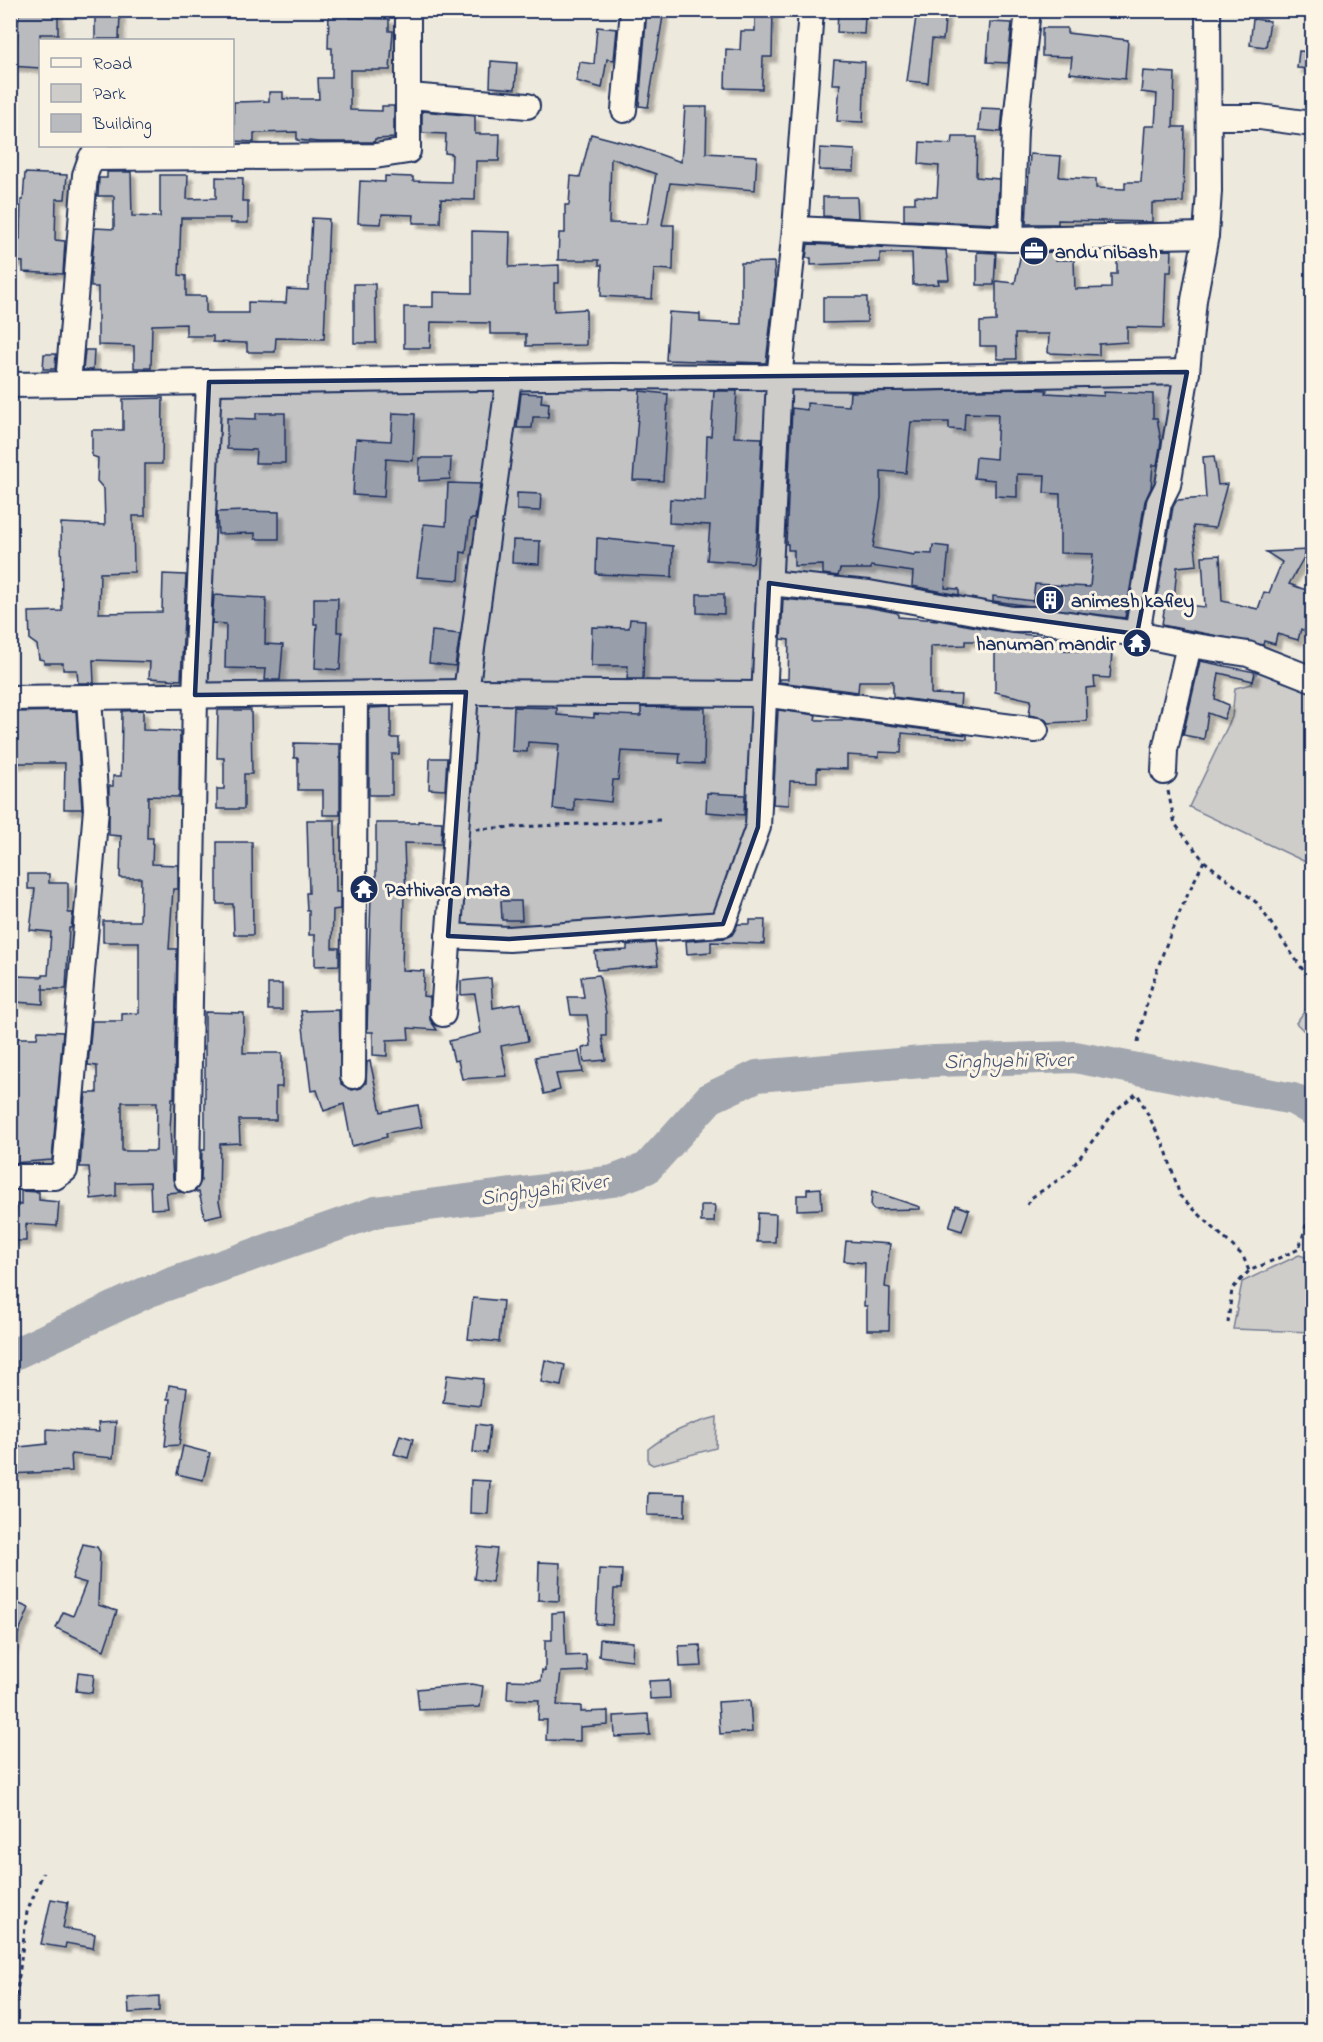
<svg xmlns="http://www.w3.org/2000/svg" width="1323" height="2042" font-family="'Indie Flower',sans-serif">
  <defs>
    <filter id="shadow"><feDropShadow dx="5" dy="5" stdDeviation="1.5" flood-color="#0004"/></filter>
  </defs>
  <rect width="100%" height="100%" fill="#eee9dd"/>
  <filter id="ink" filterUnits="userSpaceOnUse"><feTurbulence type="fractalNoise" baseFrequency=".0167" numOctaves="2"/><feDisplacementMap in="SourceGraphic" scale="12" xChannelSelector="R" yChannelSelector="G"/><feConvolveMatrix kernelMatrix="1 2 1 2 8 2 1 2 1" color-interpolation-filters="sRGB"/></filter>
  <g filter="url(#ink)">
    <g fill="#cfcdca" stroke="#757e94" stroke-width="1.5">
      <path d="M1262,663L1312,684V865L1189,807L1232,717L1235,688L1251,684Z"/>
      <path d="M1312,1001V1039L1296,1023Z"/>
      <path d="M1299,1255L1312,1259V1332L1233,1329L1242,1282Z"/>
      <path d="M717,1417L716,1448L653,1465L648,1462V1449C670,1432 690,1424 717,1417Z"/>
    </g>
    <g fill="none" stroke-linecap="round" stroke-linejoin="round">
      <path stroke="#a2a7af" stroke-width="32" d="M10,1356L147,1292L375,1212L613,1181L647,1168L710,1098L757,1076L934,1061L1075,1057L1293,1099L1312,1110"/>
    </g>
    <g fill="#babbbe" stroke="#1b2f5e" stroke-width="1.5" fill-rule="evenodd" filter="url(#shadow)">
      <path d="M19,10H58V34H40V68L10,66V43L17,44Z"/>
      <path d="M647,10H664L648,107L639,106Z"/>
      <path d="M755,10H773L772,57H763L762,89L725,88L726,49L740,50L741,31H755Z"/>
      <path d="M838,10H861L860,17H865L864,34L837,32Z"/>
      <path d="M917,10H946L943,40L932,39L928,83L907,81Z"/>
      <path d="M329,12L350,14V18L389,19V31H393L390,70H350V110L382,111V106H394V138L375,139L374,142H319L297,140V132L254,133V142L234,141V102L269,101V92H283V99H319L318,78H332V48H328Z"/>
      <path d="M95,14H120L119,39H95Z"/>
      <path d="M1253,19L1270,21L1266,47L1250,45Z"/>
      <path d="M990,22L1012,23L1008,63L987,62Z"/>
      <path d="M597,27L617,29L614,60L607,59L602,88L576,81L580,62L594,64Z"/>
      <path d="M1042,28H1067V33L1128,40L1125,79L1070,73L1072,57L1042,56Z"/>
      <path d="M1299,51L1312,52L1311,69L1297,68Z"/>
      <path d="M834,60L865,62L863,122L837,121L840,84H832Z"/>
      <path d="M491,61L517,63L515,89L490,87Z"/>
      <path d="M1143,71L1175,73L1173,127H1185L1183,202L1152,203V222L1058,220V224H1026L1030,154L1061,156L1059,177L1096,179V188L1125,189V182H1141L1145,126H1155L1157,94L1141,92Z"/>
      <path d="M685,107H707L706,153L757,156L755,190L670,183L662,225H674L673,270L654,269L652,299L601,296L602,265H599V260H558L559,233H565V205H569L571,176L580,177L591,134L633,145L681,162ZM611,158L656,174L647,224L609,223Z"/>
      <path d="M981,108L1003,109L1001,132L979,130Z"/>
      <path d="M422,111L475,116V134H500L499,161H476L475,200L441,199L440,223H413L414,215L382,214L381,224L358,223L360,181L385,182V176L413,177V181L451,182L452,154L445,153L446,134L422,133Z"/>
      <path d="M953,137H977L976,177L999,179L997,224L904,220V203H915V196L937,197L939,166L919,164L920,142L952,144Z"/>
      <path d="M820,148L855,150L854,171L819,170Z"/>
      <path d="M107,172H131L132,216L160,217V175H188L187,199L216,198V177L243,178L242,201H248V223H230V218H181L179,275L186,276V296H206V313H248V302L286,303L287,289L308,290L312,218L329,219L324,339L276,338L275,352H247V343L213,342V336H186V324L152,325L151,368H134V346L98,345V287H91V275L95,228L114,229V196H98L99,178H107Z"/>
      <path d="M25,173L67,175L65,199H56L55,240L65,241L63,274L23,272V262L11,261L12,238L20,239L21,200H23Z"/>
      <path d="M823,197H857L858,218L823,216Z"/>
      <path d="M472,231L510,232L509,267L559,265V283H554V311L586,309V345L526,346V334H490V323L431,322L430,348H404V307H433V292L472,293Z"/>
      <path d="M808,244L946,250L949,280H938L939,284L913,285L912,253H880V262L811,265V258H806Z"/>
      <path d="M1172,250L1171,272H1166L1164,328L1127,327V342L1099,344V355L1048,353L1049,334H1015L1016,359H997V346H980V322L996,321V281L1015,283L1021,253L1056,252L1055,260H1074L1075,289L1111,288V274H1117V251Z"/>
      <path d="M977,252L996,253L994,285H977Z"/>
      <path d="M774,262L775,284L766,363L666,360L669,312L700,314V322L741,324V263Z"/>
      <path d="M354,284H375L376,343H354Z"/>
      <path d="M823,297H867V322L823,323Z"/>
      <path d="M85,350H94L93,370H83Z"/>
      <path d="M44,354H56L55,369H43Z"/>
      <path d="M1031,389L1047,390L1046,393L1104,396V392L1153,394V418H1157L1161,442L1157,465H1153L1151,488L1145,501L1125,618L993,601V596L1033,601L1035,584L1090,587L1093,554L1060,553V494L1044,493L1045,475L1017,474V497L995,496V480L974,478L976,457L996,459L998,414L965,413L964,430L949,429V422H911L906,473L881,471V498L873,548L915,555V553L932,554L933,545L949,547L945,588L959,589V595L912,586L913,572L871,566V569H840L838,576L823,574V565L794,566V550H788V544H786L792,408L807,410V403L849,406L850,392Z"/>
      <path d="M640,391L668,394L663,481L633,480Z"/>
      <path d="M714,391H737L734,437L762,438L757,536L753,563L707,560L710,525L669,523L670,499L705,501L707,436H711Z"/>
      <path d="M521,393L542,394L541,402L549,403L548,417H533L532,428H517Z"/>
      <path d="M163,398L162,464H145V516H133L134,572L100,573L99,613L162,612L163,574L186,575L181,680L149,678L150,662L93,660L94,683H78L77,670H63V663H44V660L39,659L37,645L30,640L29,612L62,611L61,523L105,525L104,489L97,481L98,458L92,456V430H123V399Z"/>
      <path d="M256,413H285V463H255L256,450L227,449V418L256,419Z"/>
      <path d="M393,413L415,414L413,461L386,459L384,497L353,495L356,439L391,441Z"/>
      <path d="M1214,456L1218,485L1227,484L1215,528L1193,526L1197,565L1177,567L1174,600L1157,598L1173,507L1177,500L1206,498L1203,457Z"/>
      <path d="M419,458H451L450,479L419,481Z"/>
      <path d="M448,483L480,484L475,519H470L466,553L461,552L459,580L417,577L424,524L446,526Z"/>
      <path d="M517,493L541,494L540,511L517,510Z"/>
      <path d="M245,511L279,512V539H255V533L218,534L217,512Z"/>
      <path d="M597,538L673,546L672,577L596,574Z"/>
      <path d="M513,540L540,541L539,564L512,563Z"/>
      <path d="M1308,550L1289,584L1312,592V635L1301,629L1298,640L1277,634L1275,644L1264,641L1263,645L1162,625L1165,603L1205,607L1202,556L1220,555L1222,601L1258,609L1264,592L1269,593L1282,562L1266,552Z"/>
      <path d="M697,594H724V614L697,613Z"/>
      <path d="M214,595L266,598L265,644L283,645L280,680H265L266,669L225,668L226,624L212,623Z"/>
      <path d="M314,598H338L337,632H342L340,670L315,668L317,624H314Z"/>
      <path d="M783,599L867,607L898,613V617L938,620L1010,633L1064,638L1063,650L1112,653L1110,678L1094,677L1095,687L1086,688L1087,721L1048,723L1044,718L1029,715L1031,700L995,692V641H965V645L931,646V694L961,695L960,706L893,697V681H859L858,692L779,682V679H788L789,640L781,639Z"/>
      <path d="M630,619L645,620L643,679H627L628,666H591L592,627L629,628Z"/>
      <path d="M432,631L460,634L455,666L429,663Z"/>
      <path d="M1200,661L1255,672L1253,681L1219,673L1215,699L1229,705L1224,719L1208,713L1204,739L1183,735Z"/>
      <path d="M391,707V738H399V754H392V795H369V708Z"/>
      <path d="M514,707L557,708V715L594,718V714L641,716V707L705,708L704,764L679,763L680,754L621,751L618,780H613L611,802L574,798V811L553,809L559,744L528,742L527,752L512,751Z"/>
      <path d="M143,710V730L180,731L179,797L148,796L147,838H153L152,864L178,865V889H173L169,949H177L174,1098H172L170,1129L173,1180L180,1192L166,1193L168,1208L151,1209L150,1182L116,1183V1196L91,1199L89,1167H80L86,1093H97V1066L88,1065L92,1021H122V1014L139,1013V942H103V921H140L141,878H120L121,836L109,835V786H113V776H121L122,711ZM122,1102H157L156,1151H122Z"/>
      <path d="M218,710H251L252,774H244V809H217V789H224V758H217Z"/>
      <path d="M778,710L816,715L815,720H849L967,735V739L902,733L901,753L879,752V757L847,755V769L817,768V782L790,781L789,805L773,804Z"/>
      <path d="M76,711L82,809H64L65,763H10V712Z"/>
      <path d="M294,743L340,744V815H323V790H298V758H294Z"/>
      <path d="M430,758H447L445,790L429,789Z"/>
      <path d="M707,793L745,795L744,815L706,812Z"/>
      <path d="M307,820H335L336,892H340V909L333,910L332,948H339V965L315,966V935H309V910H307L306,893H309Z"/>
      <path d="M418,821L442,822L441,844L404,843L406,896H404L402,970L424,971L423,996L430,997V1020L437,1030L408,1028L409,1039L387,1040V1056L373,1055V1032H367L368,994L371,895L376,896V823H418Z"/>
      <path d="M217,842H252L253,935H234L233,904H217Z"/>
      <path d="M28,874H49V883H68V913H73L71,928H69L66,989H43V984V1004L15,1002L17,976L43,977V975H48L51,932L30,930L35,889H28Z"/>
      <path d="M501,901H521L522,920H502Z"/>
      <path d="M750,920H765L764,944L711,942V952L687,954L686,941L725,938L732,935L738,924H750Z"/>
      <path d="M655,943L658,965L597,970L595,952L627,950V945Z"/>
      <path d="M599,975L606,1013V1036H602L606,1060L584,1062L582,1048L591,1046L587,1015H571L568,997H584L581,977Z"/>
      <path d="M491,978L493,1008L521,1003L528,1041L501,1046L507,1076L462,1079L458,1060L454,1061L449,1041L481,1033L475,994L461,995V981Z"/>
      <rect x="268" y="984" width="14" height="26"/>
      <path d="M339,1010L341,1084L352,1090L361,1088L366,1083L367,1062L370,1061L381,1112L418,1105L422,1127L386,1133L387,1137L352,1146L344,1104L324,1111L317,1090L311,1091L301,1011Z"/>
      <path d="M205,1012L244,1013L243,1053H282V1087H276V1120H239L240,1143L220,1144L219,1202L222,1214L205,1218L199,1192H195L201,1181L202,1150H205Z"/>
      <path d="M38,1031L63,1032L52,1160L12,1163L10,1038H37Z"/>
      <path d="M579,1051L583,1072L556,1074L560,1090L544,1094L535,1057Z"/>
      <path d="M821,1188L822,1209L797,1210V1195H807V1189Z"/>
      <path d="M21,1191L39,1192V1200L59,1202L57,1226L26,1224V1241H10V1214L16,1213L17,1204L21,1205Z"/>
      <path d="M872,1191L920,1207V1209L874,1210L871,1207Z"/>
      <path d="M701,1205H715L714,1222H701Z"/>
      <path d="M956,1205L969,1210L962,1231L949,1227Z"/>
      <path d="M758,1213L776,1214L775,1242H757Z"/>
      <path d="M846,1241L890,1244L885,1287L890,1288L889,1330H867V1306H864L865,1263L844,1261Z"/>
      <path d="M473,1298L503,1301L499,1342L468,1339Z"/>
      <path d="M545,1360L565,1365L561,1386L541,1382Z"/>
      <path d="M447,1375L483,1379L480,1406L443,1402Z"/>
      <path d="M169,1385L187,1388L179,1445L165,1446L170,1399H167Z"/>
      <path d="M116,1422L113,1458L71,1454L72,1471L10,1474V1448L47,1444V1429L99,1432L98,1423Z"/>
      <path d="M476,1424L490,1426L487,1453L473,1452Z"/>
      <path d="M400,1435L413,1439L408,1458L394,1454Z"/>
      <path d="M183,1446L210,1453L203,1480L177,1474Z"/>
      <path d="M471,1480L490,1481L488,1514L470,1513Z"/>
      <path d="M648,1493L685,1494V1516L647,1515Z"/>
      <path d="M83,1544L97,1547L100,1552L98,1605L117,1611L104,1650L56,1628L63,1612L73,1616L86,1583L72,1579Z"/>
      <path d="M478,1547L497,1549L492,1582L474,1579Z"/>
      <path d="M539,1562L560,1563L559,1601L538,1600Z"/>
      <path d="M599,1569L622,1570L621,1589H614L612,1625L596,1624Z"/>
      <path d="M10,1600L29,1608L11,1651H10Z"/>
      <path d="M564,1612L566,1656L586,1655L587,1671L561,1672L557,1705L581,1706V1712L608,1711V1725L580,1727V1741L546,1740L547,1720H538L539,1700L507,1699L508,1680L541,1681L542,1670L545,1671V1640H552V1613Z"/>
      <path d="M600,1639L633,1642L632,1660L599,1656Z"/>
      <path d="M700,1645L702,1666L680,1667L679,1646Z"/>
      <path d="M78,1672L94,1674L92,1693L76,1691Z"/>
      <path d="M669,1680L670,1698L650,1699L649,1681Z"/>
      <path d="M471,1684L483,1686L480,1707L419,1710L417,1689Z"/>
      <path d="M750,1700L752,1732L720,1734L718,1702Z"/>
      <path d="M648,1714L650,1735L615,1737L614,1716Z"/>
      <path d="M51,1899L68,1902L63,1928L95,1934L93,1948L66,1943L65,1948L41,1944Z"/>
      <path d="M159,1996V2011L129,2013L128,1998Z"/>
    </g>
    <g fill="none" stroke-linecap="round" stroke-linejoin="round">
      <g stroke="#1b2f5e" stroke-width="28">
        <g id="minor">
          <path d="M410,96L527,106"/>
          <path d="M624,110L633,10"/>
          <path d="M1209,117H1260L1312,124"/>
          <path d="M795,229L1011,239L1206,235"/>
          <path d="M1011,239L1015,130L1028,10"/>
          <path d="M68,384L85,175L91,158L375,156L408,151V10"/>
          <path d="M10,385L611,376L892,378L1187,372"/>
          <path d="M769,583L869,593L1012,619H1033L1137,634"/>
          <path d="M1189,645L1248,654L1312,679"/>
          <path d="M10,698L466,692L762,694L1036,730"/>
          <path d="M1164,772L1165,750L1189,645L1137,634L1159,503L1168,485L1187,372L1194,300L1206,235L1209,191L1208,10"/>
          <path d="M448,936L509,939L723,924L758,827L779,379L795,229L811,10"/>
          <path d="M443,1014L466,692L509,378"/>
          <path d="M353,1076L355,694"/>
          <path d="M10,1177H55L65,1170L96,809L89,697"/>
          <path d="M187,1180L195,695L209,382"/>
        </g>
      </g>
      <g stroke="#1b2f5e" stroke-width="3" stroke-dasharray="4.5 4.5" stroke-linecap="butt">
        <path d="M1168,791L1175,824L1204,861L1257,903L1312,983"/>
        <path d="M476,829L660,820"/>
        <path d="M1138,1042C1150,977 1175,919 1204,861"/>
        <path d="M1027,1205L1031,1198L1067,1174L1116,1110L1137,1093L1166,1150L1180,1196L1243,1256L1249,1271L1299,1249L1310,1212"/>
        <path d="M1228,1323L1232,1289L1249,1271"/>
        <path d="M12,2032L27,1912L43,1873"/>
      </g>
      <use href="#minor" stroke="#fcf5e5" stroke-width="24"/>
    </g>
  </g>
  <path fill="#1b2f5e" fill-opacity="0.2" stroke="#1b2f5e" stroke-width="4.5" stroke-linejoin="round" d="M1187,372L1137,634L769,583L758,827L723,924L509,939L448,936L466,692L195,695L209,382Z"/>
  <defs>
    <g id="office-disc" transform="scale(1.5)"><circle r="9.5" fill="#1b2f5e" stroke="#fcf5e5"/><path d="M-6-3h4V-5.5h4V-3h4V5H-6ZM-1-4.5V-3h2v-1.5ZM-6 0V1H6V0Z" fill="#fff"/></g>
    <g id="building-disc" transform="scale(1.5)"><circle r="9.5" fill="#1b2f5e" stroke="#fcf5e5"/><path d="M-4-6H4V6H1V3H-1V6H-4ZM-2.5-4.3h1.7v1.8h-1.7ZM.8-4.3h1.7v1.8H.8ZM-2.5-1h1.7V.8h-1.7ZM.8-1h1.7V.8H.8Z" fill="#fff"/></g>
    <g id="temple-disc" transform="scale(1.5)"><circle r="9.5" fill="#1b2f5e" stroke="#fcf5e5"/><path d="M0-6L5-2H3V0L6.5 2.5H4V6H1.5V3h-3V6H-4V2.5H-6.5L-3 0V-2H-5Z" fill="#fff"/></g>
  </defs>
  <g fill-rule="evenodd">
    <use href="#office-disc" x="1034" y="251"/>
    <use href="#building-disc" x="1050" y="600"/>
    <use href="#temple-disc" x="1137" y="643"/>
    <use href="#temple-disc" x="364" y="889"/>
  </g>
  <g text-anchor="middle" stroke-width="6" stroke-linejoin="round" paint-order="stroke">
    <g font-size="20" font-weight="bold" fill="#1b2f5e" stroke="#fcf5e5" text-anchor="start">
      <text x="1055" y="258">andu nibash</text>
      <text x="1071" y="607">animesh kafley</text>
      <text x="1116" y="650" text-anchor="end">hanuman mandir</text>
      <text x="385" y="896">Pathivara mata</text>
    </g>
    <g font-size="21" font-style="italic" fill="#445376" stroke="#fcf5e5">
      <text transform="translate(1008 1060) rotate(-1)" y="7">Singhyahi River</text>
      <text transform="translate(544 1189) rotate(-8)" y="7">Singhyahi River</text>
    </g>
  </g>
  <rect width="1323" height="2042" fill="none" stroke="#fcf5e5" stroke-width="36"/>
  <rect x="18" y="18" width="1287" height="2006" fill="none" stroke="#1b2f5e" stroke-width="2" filter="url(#ink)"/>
  <rect x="39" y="39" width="195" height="108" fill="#fcf5e5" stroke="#a2a6af" stroke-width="1.5"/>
  <rect x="51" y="58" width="30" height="9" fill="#fcf5e5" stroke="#a2a6af" stroke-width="1.5"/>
  <text x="93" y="69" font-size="18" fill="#1b2f5e">Road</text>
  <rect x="51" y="84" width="30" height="18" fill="#cfcdca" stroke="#a2a6af" stroke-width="1.5"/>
  <text x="93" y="99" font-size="18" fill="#1b2f5e">Park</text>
  <rect x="51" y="114" width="30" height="18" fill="#babbbe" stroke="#a2a6af" stroke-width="1.5"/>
  <text x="93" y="129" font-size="18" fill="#1b2f5e">Building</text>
</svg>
